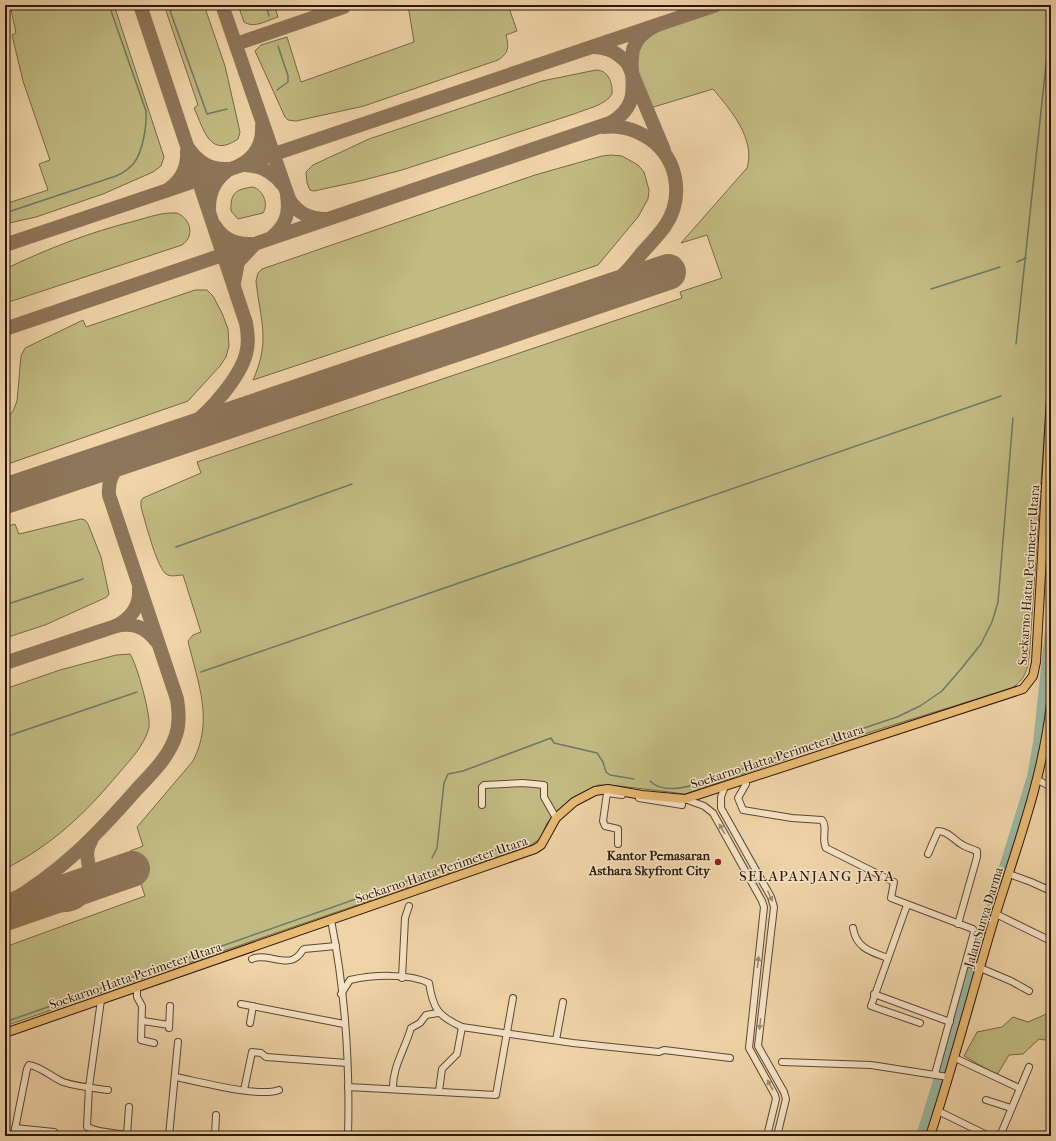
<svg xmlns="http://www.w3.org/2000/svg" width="1056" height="1141" font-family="'IM FELL French Canon',serif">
  <rect width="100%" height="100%" fill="#efd4a8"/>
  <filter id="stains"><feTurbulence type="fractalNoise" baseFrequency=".005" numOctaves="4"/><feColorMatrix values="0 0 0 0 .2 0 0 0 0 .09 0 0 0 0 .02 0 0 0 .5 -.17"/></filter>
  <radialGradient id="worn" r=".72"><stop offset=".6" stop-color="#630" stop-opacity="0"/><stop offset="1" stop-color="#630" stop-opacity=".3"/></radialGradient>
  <g fill="#c1ba82" stroke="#766846">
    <path d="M10,5H114L164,157L161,166L153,172L103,194L36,217L5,224V204L48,190L39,164L50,160L23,81L12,35L16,33Z"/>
    <path d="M164,5H204L225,66L240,132L238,139C209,159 204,129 194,108L198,105Z"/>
    <path d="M238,5H274L278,17C268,20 254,29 244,22Z"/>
    <path d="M408,5H508L517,31L506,35C509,47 509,53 498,60L364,106L296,121L288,120L285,117L255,51L261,45L287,37L301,82L414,42Z"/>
    <path d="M716,5H1051V298L1046,314L1051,318V335L1030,645C1029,663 1028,678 1012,688L819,748L685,794L619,786L598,785L567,802L547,823L541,838L529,846L5,1026V947L145,896L130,851L143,846L137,827L193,761C214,720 198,684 188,641L193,635L201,632L183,575C177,575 170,578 165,573C156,564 145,521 141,507V501L143,498L201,473L197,462L682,298L680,292L722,278L707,235L681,243L747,168C756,139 730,109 713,89L647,109C642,97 635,84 632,72C620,25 685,16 716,5Z"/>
    <path d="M596,70C608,70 613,83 612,94C606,105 586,109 574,114L402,170L356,182L314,191L310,190L307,183L306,172L313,165L369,139L542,81Z"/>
    <path d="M611,155L622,156L638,165L644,172L649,190L648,199L638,217L598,265L253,380C271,340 260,320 256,281L258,273L262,269L535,175L602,156Z"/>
    <path d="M253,187C263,190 269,204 263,213L238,219L231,211C230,193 236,189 253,187Z"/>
    <path d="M177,213C191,219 195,236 182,245L12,301H5V269C47,249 90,232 135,221C149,217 163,212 177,213Z"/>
    <path d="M195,290H207L213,296L222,313L228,329L229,346L226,357L220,366L188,401L5,465V422L13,411L17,401L21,356L25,348L83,320L86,327Z"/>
    <path d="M81,519L85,520L88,524L101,557L109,594L107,597L45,625L5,638V527L15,524L19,534Z"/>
    <path d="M130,654C137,664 151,716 149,727C145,745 130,760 119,773C85,814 52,845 5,869V689L60,670L116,655Z"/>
    <path d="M1051,1012V1041L1039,1039L1023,1054L1009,1055L997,1075L964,1056L977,1032L1002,1027L1013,1017L1028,1022Z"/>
  </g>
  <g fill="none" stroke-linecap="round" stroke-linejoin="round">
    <g stroke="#6e7867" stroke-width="1.5">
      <path d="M168,5L207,114L227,109"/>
      <path d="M266,5L269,16"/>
      <path d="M277,90L288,82V76L278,46"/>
      <path d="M5,213L116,176C123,173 129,169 134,163C143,151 147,125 146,111L109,5"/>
      <path d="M1017,262L1026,258"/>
      <path d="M931,289L1000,267"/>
      <path d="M1016,344L1051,18"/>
      <path d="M176,547L352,484"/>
      <path d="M5,605L83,579"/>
      <path d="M201,672L1001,396"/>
      <path d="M5,737L137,692"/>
      <path d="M739,770L897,717L920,706L942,691L961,669L981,644L992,622L998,602L1013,418"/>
      <path d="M650,781C667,798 702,782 721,776"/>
      <path d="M432,858L437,848L444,783L448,774L463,771L551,738L554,743L597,753L603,762L606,772L610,775L634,779"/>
      <path d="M5,1022L504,847"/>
    </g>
    <path stroke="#9ab8a4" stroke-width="10" d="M921,1136L1032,777L1038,743L1051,621"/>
    <g stroke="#8e765a" stroke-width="14">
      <path d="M140,5L246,323C248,333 249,344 246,354C240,377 210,412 190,426C179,435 167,440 155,445"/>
      <path d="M222,5L289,199C297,213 309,219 326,219"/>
      <path d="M236,44L344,7"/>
      <path d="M593,47C608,47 618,53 628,64L664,150"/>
      <path d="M262,126C263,143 255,158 240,165C257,164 272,171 282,184"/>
      <path d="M189,149C198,162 211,170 227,169"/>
      <path d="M169,189C181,180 188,168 187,152"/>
      <path d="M209,208C209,193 215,180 227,171"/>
      <path d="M215,226C223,239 237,245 252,244"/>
      <path d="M272,237C286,226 290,213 287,195"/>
      <path d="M5,245L716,5"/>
      <path d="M234,283L238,262L253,246"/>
      <path d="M573,304C584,300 597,296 607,289C620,280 631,267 641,254C649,245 658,236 665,226C683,200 679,164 655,143C640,131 623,125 604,127"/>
      <path d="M5,329L610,123C660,95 604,52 655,26"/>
      <path d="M139,590C140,606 131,618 116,626C132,622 146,627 156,641"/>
      <path d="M5,663L116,626"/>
      <path d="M5,905C61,872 95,837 137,789C152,773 169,757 176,735C180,723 179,711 177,699L109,495C107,470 124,459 144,449"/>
      <path d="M8,911C19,908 30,903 41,902C48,901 53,905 60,905C75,907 89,895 90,881C92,866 82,855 91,841"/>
    </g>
    <g stroke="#8e765a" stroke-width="36">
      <path d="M5,496L668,272"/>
      <path d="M5,913L132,869"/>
    </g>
    <g stroke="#5d4632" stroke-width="8">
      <g id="minor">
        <path d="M745,780L746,784L738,798L743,810L792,818L822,820C828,827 821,839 826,848L894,882L891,898L973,929L974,932L935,1074"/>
        <path d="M1038,780L1051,787"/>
        <path d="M725,786L721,797V808L771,897L774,907L758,1046L784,1092L786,1099L777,1136"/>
        <path d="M639,798L682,805V800"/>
        <path d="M685,799L704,806L713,813L762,901L764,907L749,1048L775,1095L776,1099L767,1136"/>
        <path d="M482,805V787L484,785L523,783L544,785V797L556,818"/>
        <path d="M618,844V829L605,826L603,821L607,793L622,795"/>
        <path d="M928,854L938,831C948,831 954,840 961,844C965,847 972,849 977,851V857L958,924"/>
        <path d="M1009,874L1031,882L1051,891"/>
        <path d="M907,905L871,1006L920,1023"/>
        <path d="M996,914L1051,941"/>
        <path d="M331,920C345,990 350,1065 348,1136"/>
        <path d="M853,928C856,948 871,952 888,958"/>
        <path d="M252,959C266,952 286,968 298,956C301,954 301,951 304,949L336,946"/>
        <path d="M966,962L1011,981L1029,991"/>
        <path d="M402,978L405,918L409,906"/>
        <path d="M137,987V997L142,1006L141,1040L154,1043"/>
        <path d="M341,994L350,980C372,975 408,973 429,983C433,1009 438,1016 462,1027L573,1043L659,1052L664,1050L730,1058"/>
        <path d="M874,994L950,1022"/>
        <path d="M101,1000L89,1087L87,1127L99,1131L133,1136"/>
        <path d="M241,1004L344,1024"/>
        <path d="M143,1021L169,1025"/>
        <path d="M250,1023L253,1006"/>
        <path d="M169,1028L170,1006"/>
        <path d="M556,1040L563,1002"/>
        <path d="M955,1058L1019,1088"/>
        <path d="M782,1062L871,1065L948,1077"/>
        <path d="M175,1077C198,1081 258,1098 279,1090"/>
        <path d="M348,1087L496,1095L513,998"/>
        <path d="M393,1089C392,1068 405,1049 411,1028L420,1023L426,1015L438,1013"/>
        <path d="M244,1090L252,1052L261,1053L266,1057L347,1063"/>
        <path d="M439,1091L442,1069L457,1054L462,1027"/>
        <path d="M986,1100L1011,1108"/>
        <path d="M938,1111L989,1136"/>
        <path d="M15,1128L54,1132"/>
        <path d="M127,1135L129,1107"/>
        <path d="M12,1136L14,1134L27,1069L29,1065C40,1066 53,1078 63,1082C78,1087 93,1088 108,1090"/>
        <path d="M169,1136L178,1042"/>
        <path d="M215,1136L216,1115"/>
        <path d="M1000,1136L1029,1067"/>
      </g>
    </g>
    <g stroke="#2c170b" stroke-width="10">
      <g id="major">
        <path d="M5,1033L535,849L541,845L556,818L574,802L595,791L608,789L642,795L685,799L1023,689L1033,676L1036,662L1051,398"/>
        <path d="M930,1136C954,1063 973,989 995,916C1017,846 1043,777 1051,703"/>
      </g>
    </g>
    <use href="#minor" stroke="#f5e3c6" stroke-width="6"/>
    <use href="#major" stroke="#e8ba74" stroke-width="8"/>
  </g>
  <defs><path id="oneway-solid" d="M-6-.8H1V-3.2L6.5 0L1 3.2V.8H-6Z"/></defs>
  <g fill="#9b8772">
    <use href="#oneway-solid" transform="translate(722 829) rotate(-120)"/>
    <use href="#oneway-solid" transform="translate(770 896) rotate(66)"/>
    <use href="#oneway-solid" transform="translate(758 962) rotate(-83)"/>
    <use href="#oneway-solid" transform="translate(760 1024) rotate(97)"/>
    <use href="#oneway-solid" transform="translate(770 1085) rotate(-119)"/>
  </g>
  <circle fill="#8f2418" stroke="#f5e3c6" stroke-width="1.5" cx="718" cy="862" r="4"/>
  <g text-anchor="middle" stroke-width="3" stroke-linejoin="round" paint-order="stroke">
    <g font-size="13" fill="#2c170b" stroke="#f5e3c6">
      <text transform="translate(1028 575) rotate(-86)" y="5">Soekarno Hatta Perimeter Utara</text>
      <text transform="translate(777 756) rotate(-18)" y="5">Soekarno Hatta Perimeter Utara</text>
      <text transform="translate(441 869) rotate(-19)" y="5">Soekarno Hatta Perimeter Utara</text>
      <text transform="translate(983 917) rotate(-73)" y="5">Jalan Surya Darma</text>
      <text transform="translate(135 975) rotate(-19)" y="5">Soekarno Hatta Perimeter Utara</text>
    </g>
    <g font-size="13" font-weight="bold" fill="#2c170b" stroke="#f5e3c6" text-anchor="end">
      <text x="710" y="860">Kantor Pemasaran<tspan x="710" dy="15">Asthara Skyfront City</tspan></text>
    </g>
    <g font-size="15" letter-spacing="1" fill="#2c170b" stroke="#f5e3c6">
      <text x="817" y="881">SELAPANJANG JAYA</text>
    </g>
  </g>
  <rect width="1056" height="1141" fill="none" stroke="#efd4a8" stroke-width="20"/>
  <rect x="6" y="6" width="1044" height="1129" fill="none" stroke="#2c170b" stroke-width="2"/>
  <rect x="10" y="10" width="1036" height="1121" fill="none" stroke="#2c170b"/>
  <rect width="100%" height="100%" filter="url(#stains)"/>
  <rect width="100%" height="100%" fill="url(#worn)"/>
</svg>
